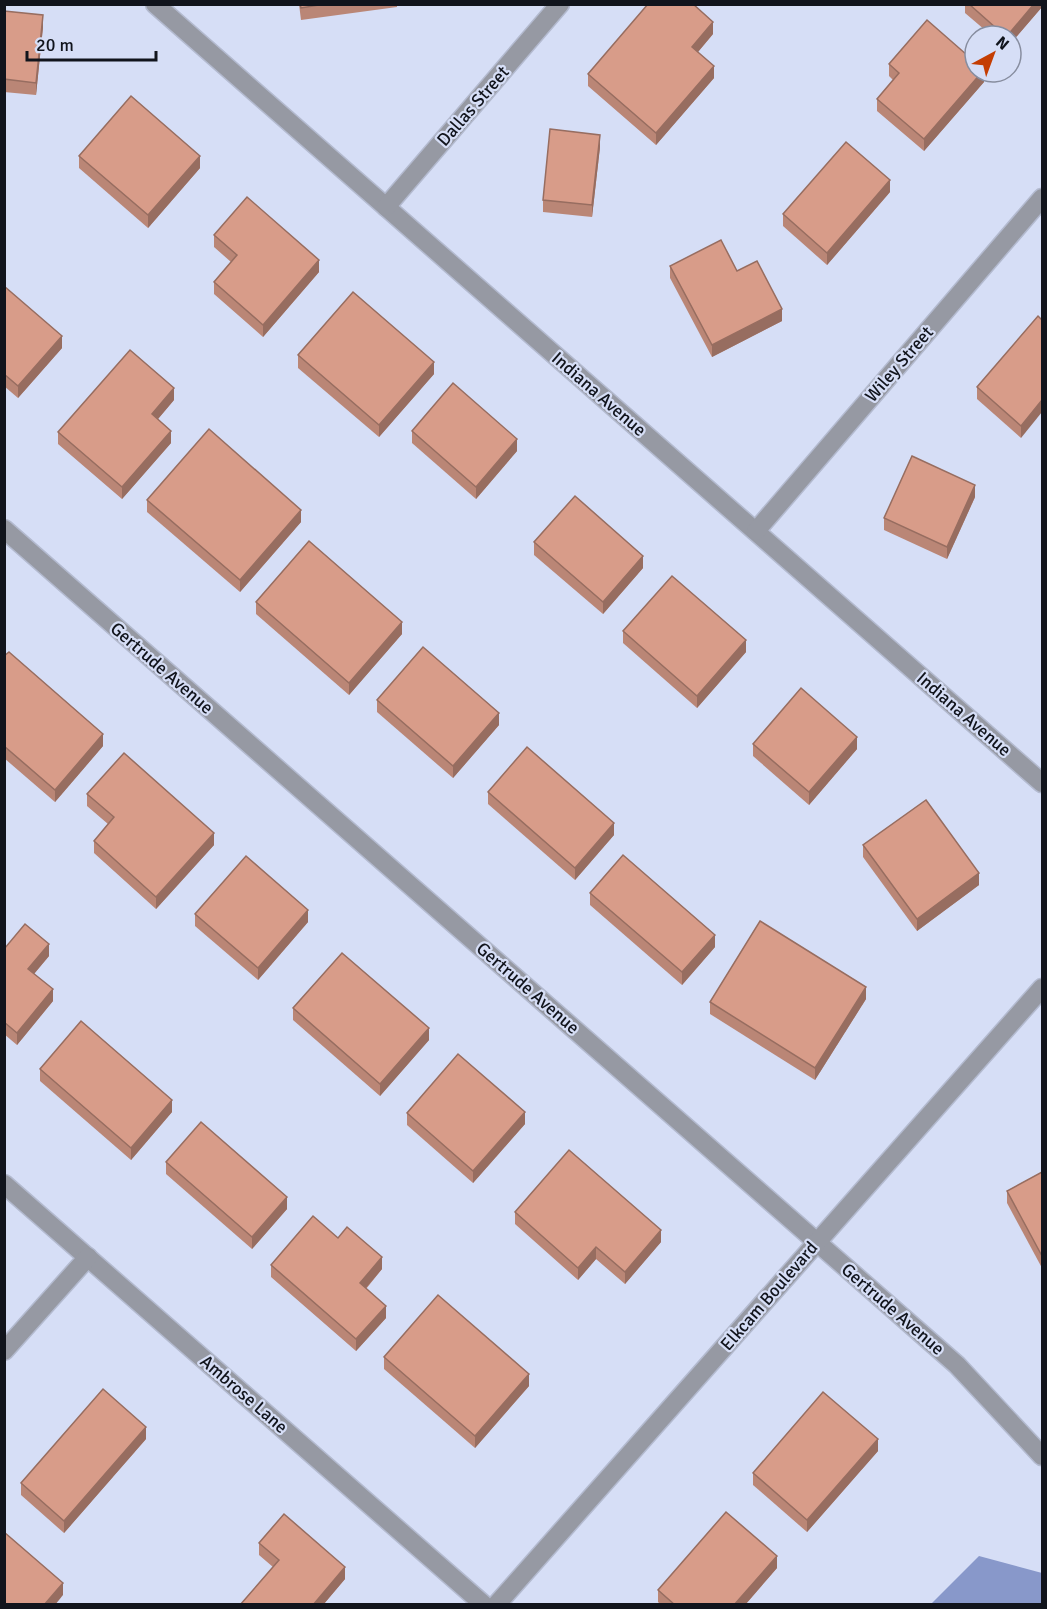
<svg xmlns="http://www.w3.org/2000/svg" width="1047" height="1609" font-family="Signika,sans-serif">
  <rect width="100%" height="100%" fill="#d6def6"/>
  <path fill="#8898ca" d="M979,1556L1042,1573V1604H931Z"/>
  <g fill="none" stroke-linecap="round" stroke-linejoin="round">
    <g stroke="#b3bacf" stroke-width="21">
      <g id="street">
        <path d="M155,4L1042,783"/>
        <path d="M386,207L560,4"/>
        <path d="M4,529L957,1365L1042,1456"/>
        <path d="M756,531L1042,198"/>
        <path d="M4,1184L483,1604"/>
        <path d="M4,1351L88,1257"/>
        <path d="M497,1604L1042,988"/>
      </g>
    </g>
    <use href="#street" stroke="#9699a3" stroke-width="18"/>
  </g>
  <g fill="#ba8676">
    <path d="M299,4H397V7L301,20Z"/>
    <path d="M965,4H1042V7L1011,43V36H992L965,13Z"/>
    <path d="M4,11L43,27L36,95L4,92Z"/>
    <path d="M713,34L698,52L714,78L656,145L588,86V74Z"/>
    <path d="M889,64L984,72V82L924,151L877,111V99L893,80L889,76Z"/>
    <path d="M600,147L592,217L543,212V200Z"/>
    <path d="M79,156L200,168L148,228L79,168Z"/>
    <path d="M890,192L827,265L783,226V214Z"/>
    <path d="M214,235L319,272L263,337L214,294V282L231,262L214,247Z"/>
    <path d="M670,266L737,271L782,321L712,357L670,278Z"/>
    <path d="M4,286L62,348L18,398L4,386Z"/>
    <path d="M1038,316L1021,438L977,399V387Z"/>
    <path d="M298,355L434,374L379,437L298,368Z"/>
    <path d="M174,400L158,419L171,443L122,499L58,444V432Z"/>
    <path d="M412,431L517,451L476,499L412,443Z"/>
    <path d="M975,497L947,559L884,530V518Z"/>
    <path d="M147,500L301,522L240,592L147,512Z"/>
    <path d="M534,542L643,568L603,614L534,555Z"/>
    <path d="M256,602L402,634L349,695L256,614Z"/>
    <path d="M623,631L746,652L697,708L623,643Z"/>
    <path d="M1042,635V651L1041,649V637Z"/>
    <path d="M4,656L103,746L55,802L4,758Z"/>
    <path d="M377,700L499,725L453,778L377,712Z"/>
    <path d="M753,744L857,749L809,805L753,756Z"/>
    <path d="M488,792L614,835L575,880L488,804Z"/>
    <path d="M87,794L214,845L156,909L94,853V841L108,824L87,806Z"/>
    <path d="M863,845L979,885L917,931L863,857Z"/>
    <path d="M590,893L715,947L682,985L590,905Z"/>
    <path d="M195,914L308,922L258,980L195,926Z"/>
    <path d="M4,947L49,956L34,974L53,1001L17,1045L4,1034Z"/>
    <path d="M866,999L815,1080L710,1014V1002Z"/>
    <path d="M293,1008L429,1040L380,1096L293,1020Z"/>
    <path d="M40,1069L172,1112L131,1160L40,1081Z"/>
    <path d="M407,1113L525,1124L473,1183L407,1125Z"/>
    <path d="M166,1162L287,1209L252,1249L166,1174Z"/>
    <path d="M1042,1172V1268L1007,1203V1191Z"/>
    <path d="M515,1212L661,1242L625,1284L596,1259L578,1280L515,1224Z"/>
    <path d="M338,1238L382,1269L366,1289L386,1318L356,1351L271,1277V1265Z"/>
    <path d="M384,1357L529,1386L475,1448L384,1369Z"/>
    <path d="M146,1439L64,1533L21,1495V1483Z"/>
    <path d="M878,1451L807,1532L753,1485V1473Z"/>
    <path d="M259,1543L345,1579L323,1605H240L273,1567L259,1555Z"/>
    <path d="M777,1568L745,1605H661L658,1602V1590Z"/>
  </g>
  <g fill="#976d60">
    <path d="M1034,4H1042V7L1011,43V36H1007Z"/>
    <path d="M43,15V27L36,95V83Z"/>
    <path d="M713,22V34L692,59V47Z"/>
    <path d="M714,66V78L656,145V133Z"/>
    <path d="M982,72H984V82L924,151V139Z"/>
    <path d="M600,135V147L592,217V205Z"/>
    <path d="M200,156V168L148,228V215Z"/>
    <path d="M890,180V192L827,265V253Z"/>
    <path d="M319,260V272L263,337V325Z"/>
    <path d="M782,309V321L712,357V345Z"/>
    <path d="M62,336V348L18,398V386Z"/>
    <path d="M434,362V374L379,437V425Z"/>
    <path d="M174,388V400L152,426V414Z"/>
    <path d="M1042,400V412L1021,438V426Z"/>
    <path d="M171,431V443L122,499V487Z"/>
    <path d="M517,439V451L476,499V487Z"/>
    <path d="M975,485V497L947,559V547Z"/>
    <path d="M301,510V522L240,592V580Z"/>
    <path d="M643,556V568L603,614V602Z"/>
    <path d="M402,622V634L349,695V683Z"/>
    <path d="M746,640V652L697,708V696Z"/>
    <path d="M499,713V725L453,778V766Z"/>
    <path d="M103,734V746L55,802V790Z"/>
    <path d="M857,737V749L809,805V792Z"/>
    <path d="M614,823V835L575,880V868Z"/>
    <path d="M214,833V845L156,909V897Z"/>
    <path d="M979,873V885L917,931V919Z"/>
    <path d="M308,910V922L258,980V968Z"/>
    <path d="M715,935V947L682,985V972Z"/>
    <path d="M49,944V956L28,981V969Z"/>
    <path d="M866,987V999L815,1080V1068Z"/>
    <path d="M53,989V1001L17,1045V1033Z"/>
    <path d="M429,1028V1040L380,1096V1084Z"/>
    <path d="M172,1100V1112L131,1160V1148Z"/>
    <path d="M525,1112V1124L473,1183V1171Z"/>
    <path d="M287,1197V1209L252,1249V1237Z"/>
    <path d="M661,1230V1242L625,1284V1272Z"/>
    <path d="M596,1247V1259L578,1280V1268Z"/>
    <path d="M382,1257V1269L360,1295V1283Z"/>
    <path d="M386,1306V1318L356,1351V1339Z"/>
    <path d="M529,1374V1386L475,1448V1436Z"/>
    <path d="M146,1427V1439L64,1533V1521Z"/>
    <path d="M878,1439V1451L807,1532V1520Z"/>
    <path d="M777,1556V1568L745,1605H734Z"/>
    <path d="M345,1567V1579L323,1605H313Z"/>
    <path d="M63,1583V1595L55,1605H44Z"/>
  </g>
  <g fill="#d89c89" stroke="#976d60" stroke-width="1.5">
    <path d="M300,4H325L301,8Z"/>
    <path d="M648,4H693L713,22L692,47L714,66L656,133L588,74Z"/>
    <path d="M969,4H1034L1007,36H1005Z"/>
    <path d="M4,11L43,15L36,83L4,79Z"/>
    <path d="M927,20L975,62V72H982L924,139L877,99L899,73L889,64Z"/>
    <path d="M131,96L200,156L148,215L79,156Z"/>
    <path d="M550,129L600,135L592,205L543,200Z"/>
    <path d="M846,142L890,180L827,253L783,214Z"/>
    <path d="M247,197L319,260L263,325L214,282L237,255L214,235Z"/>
    <path d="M721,240L737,271L757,261L782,309L712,345L670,266Z"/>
    <path d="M4,286L62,336L18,386L4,374Z"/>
    <path d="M353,292L434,362L379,425L298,355Z"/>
    <path d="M1038,316L1042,320V400L1021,426L977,387Z"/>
    <path d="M130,350L174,388L152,414L171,431L122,487L58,432Z"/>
    <path d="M453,383L517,439L476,487L412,431Z"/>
    <path d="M209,429L301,510L240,580L147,500Z"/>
    <path d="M912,456L975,485L947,547L884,518Z"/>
    <path d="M575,496L643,556L603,602L534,542Z"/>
    <path d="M309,541L402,622L349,683L256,602Z"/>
    <path d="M672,576L746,640L697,696L623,631Z"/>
    <path d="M423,647L499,713L453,766L377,700Z"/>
    <path d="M9,652L103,734L55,790L4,746V656Z"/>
    <path d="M801,688L857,737L809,792L753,744Z"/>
    <path d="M527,747L614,823L575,868L488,792Z"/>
    <path d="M124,753L214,833L156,897L94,841L114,817L87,794Z"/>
    <path d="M926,800L979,873L917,919L863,845Z"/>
    <path d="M623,855L715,935L682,972L590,893Z"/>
    <path d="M246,856L308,910L258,968L195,914Z"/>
    <path d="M760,921L866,987L815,1068L710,1002Z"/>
    <path d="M25,924L49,944L28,969L53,989L17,1033L4,1022V947L5,948Z"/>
    <path d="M342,953L429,1028L380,1084L293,1008Z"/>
    <path d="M81,1021L172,1100L131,1148L40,1069Z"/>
    <path d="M458,1054L525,1112L473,1171L407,1113Z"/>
    <path d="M201,1122L287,1197L252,1237L166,1162Z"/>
    <path d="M569,1150L661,1230L625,1272L596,1247L578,1268L515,1212Z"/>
    <path d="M1042,1172V1256L1007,1191Z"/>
    <path d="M313,1216L338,1238L347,1227L382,1257L360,1283L386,1306L356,1339L271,1265Z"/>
    <path d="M438,1295L529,1374L475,1436L384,1357Z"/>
    <path d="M103,1389L146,1427L64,1521L21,1483Z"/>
    <path d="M823,1392L878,1439L807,1520L753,1473Z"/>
    <path d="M726,1512L777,1556L734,1605H675L658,1590Z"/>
    <path d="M284,1514L345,1567L313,1605H240L279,1560L259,1543Z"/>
    <path d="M4,1532L63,1583L44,1605H4Z"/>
  </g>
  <g text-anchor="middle" stroke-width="4.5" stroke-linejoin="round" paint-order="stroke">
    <g font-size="18" fill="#11141c" stroke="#d6def6">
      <text transform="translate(473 106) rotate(-49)" y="6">Dallas Street</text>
      <text transform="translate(899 364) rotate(-49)" y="6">Wiley Street</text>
      <text transform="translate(599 394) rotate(41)" y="6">Indiana Avenue</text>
      <text transform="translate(162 668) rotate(41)" y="6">Gertrude Avenue</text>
      <text transform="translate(964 714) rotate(41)" y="6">Indiana Avenue</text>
      <text transform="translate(528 988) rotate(41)" y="6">Gertrude Avenue</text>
      <text transform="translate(769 1296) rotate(-49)" y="6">Elkcam Boulevard</text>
      <text transform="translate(893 1309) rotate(41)" y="6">Gertrude Avenue</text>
      <text transform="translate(244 1394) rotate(41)" y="6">Ambrose Lane</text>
    </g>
  </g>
  <rect width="1047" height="1609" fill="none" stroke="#11141c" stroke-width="12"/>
  <g transform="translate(993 54) rotate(41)"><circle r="28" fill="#d6def6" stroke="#878d9f" stroke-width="1.5"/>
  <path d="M0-4.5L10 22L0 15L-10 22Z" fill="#c43d02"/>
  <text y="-9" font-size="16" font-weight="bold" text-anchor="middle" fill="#11141c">N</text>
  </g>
  <path d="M27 51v9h129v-9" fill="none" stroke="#11141c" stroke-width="3"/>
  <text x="36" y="51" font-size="18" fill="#11141c" stroke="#d6def6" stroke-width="4.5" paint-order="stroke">20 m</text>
</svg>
